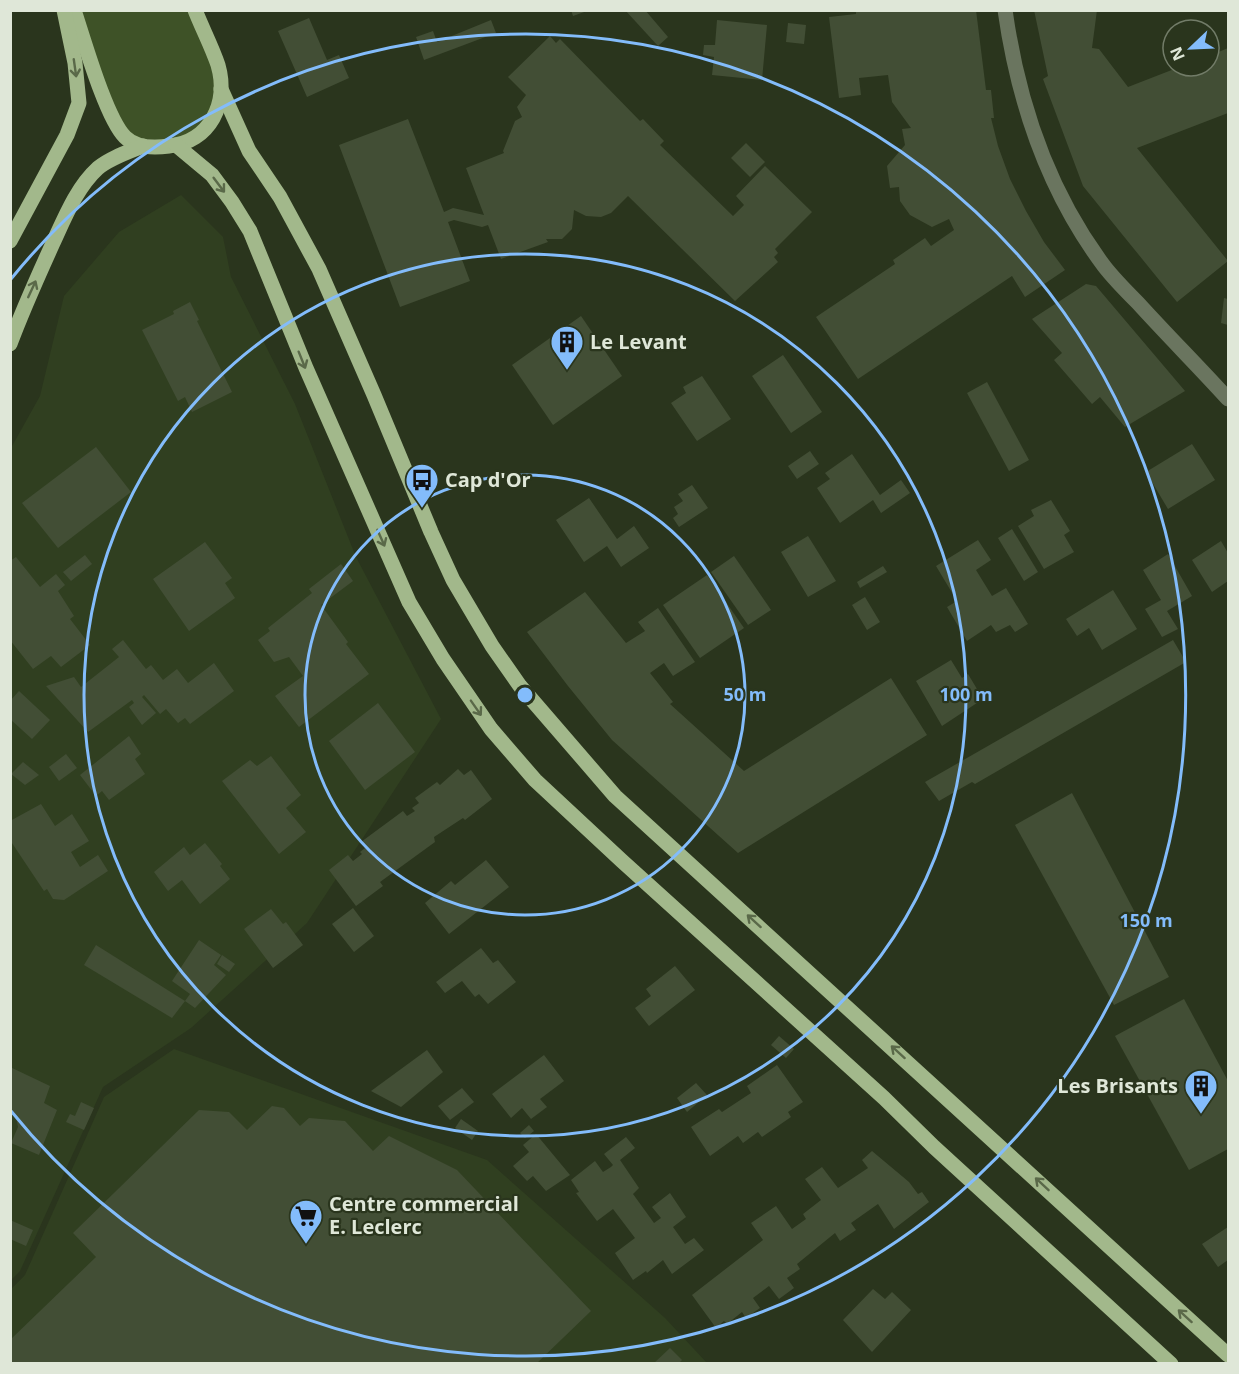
<svg xmlns="http://www.w3.org/2000/svg" width="1239" height="1374" font-family="'Open Sans',sans-serif">
  <rect width="100%" height="100%" fill="#2a351d"/>
  <g fill="#303f20">
    <path d="M181,195L223,237L231,277L295,404L356,557L441,719L307,923L191,1028L103,1087L20,1271L11,1280V448L40,396L64,296L119,232Z"/>
    <path d="M174,1049L487,1160L665,1318L707,1363L11,1364V1289L25,1275L104,1097Z"/>
  </g>
  <path fill="#3e5227" d="M74,11H195L221,89L193,140L127,139Z"/>
  <g fill="#424e35">
    <path d="M571,10H587V11L573,16Z"/>
    <path d="M625,10H645L668,37L658,46Z"/>
    <path d="M856,10H976L986,90H991L994,118H991L998,146L1010,179L1026,211L1044,242L1065,270L1025,297L1012,276L858,379L816,317L895,264L893,260L925,238L931,246L954,230L949,219L932,227L910,215L900,201L899,187L890,188L887,166L905,145L902,129L911,128L892,102L888,75L859,78L861,95L839,98L829,17L856,14Z"/>
    <path d="M1034,10H1097L1092,48L1099,49L1128,87L1182,66H1209V56L1228,48V113L1137,148L1228,261L1177,302L1083,186L1043,79L1048,76Z"/>
    <path d="M309,18L327,60L339,55L349,78L307,97L278,31Z"/>
    <path d="M491,20L496,33L424,60L416,37L433,31L437,42Z"/>
    <path d="M717,20L767,25L762,80L712,75L714,57L703,55L704,45H715Z"/>
    <path d="M788,23L806,25L804,44L786,42Z"/>
    <path d="M550,36L556,43L560,39L640,121L643,119L664,141L660,145L733,216L744,205L736,196L765,166L812,212L775,249L778,253L774,257L778,262L735,301L628,196L611,213L601,217L586,216L574,210L572,229L562,239H546L548,242L501,259L488,225L482,227L454,220L448,222L470,281L400,307L339,145L408,119L444,212L453,208L484,215L466,168L504,153L503,151L515,121L522,117L517,107L526,95L508,77Z"/>
    <path d="M746,143L765,162L750,177L731,158Z"/>
    <path d="M1086,284L1096,286L1185,391L1125,427L1100,397L1092,404L1054,360L1062,353L1032,319Z"/>
    <path d="M1224,298L1228,299V325L1221,323Z"/>
    <path d="M190,302L199,320L197,321L232,392L192,412L185,397L178,401L142,330L174,314L173,311Z"/>
    <path d="M581,316L622,376L553,425L512,365Z"/>
    <path d="M783,355L822,412L791,433L752,376Z"/>
    <path d="M702,376L731,419L697,441L671,403L686,393L683,387Z"/>
    <path d="M987,382L1029,460L1009,471L967,393Z"/>
    <path d="M1192,444L1215,480L1168,509L1146,472Z"/>
    <path d="M96,447L131,492L58,548L22,503Z"/>
    <path d="M810,451L819,464L797,479L788,466Z"/>
    <path d="M852,454L880,495L901,480L910,493L881,513L873,500L840,523L817,488L830,479L825,473Z"/>
    <path d="M692,485L708,508L679,527L673,518L678,514L674,507L683,501L678,494Z"/>
    <path d="M589,498L617,539L634,526L649,548L621,567L607,546L584,562L556,520Z"/>
    <path d="M1051,500L1070,531L1064,535L1074,552L1044,569L1018,526L1034,516L1031,510Z"/>
    <path d="M1012,529L1038,572L1024,581L998,538Z"/>
    <path d="M808,536L836,581L808,597L781,552Z"/>
    <path d="M978,540L991,560L976,570L992,596L1006,588L1028,624L1015,632L1010,625L996,632L991,625L967,641L947,607L957,601L936,566Z"/>
    <path d="M1221,541L1228,553V581L1212,592L1192,560Z"/>
    <path d="M205,542L232,578L225,583L235,598L189,631L153,579Z"/>
    <path d="M1168,554L1192,596L1167,611L1178,629L1162,637L1145,609L1161,600L1143,570Z"/>
    <path d="M85,555L92,564L71,581L63,572Z"/>
    <path d="M734,556L771,610L748,625L711,572Z"/>
    <path d="M16,557L40,587L56,574L65,585L58,591L74,616L70,619L90,645L61,667L51,656L33,669L10,640V600L12,598L10,596V561Z"/>
    <path d="M341,564L353,581L321,605L348,642L346,644L369,674L299,727L275,696L303,676L289,657L274,662L258,640L270,631L268,628L312,593L309,589Z"/>
    <path d="M883,566L887,572L860,588L857,582Z"/>
    <path d="M707,575L744,628L700,658L663,605Z"/>
    <path d="M1113,590L1137,629L1102,650L1089,628L1077,636L1066,619Z"/>
    <path d="M585,592L626,643L645,631L638,622L658,608L695,662L673,676L664,663L650,673L673,702L670,704L744,771L891,678L927,735L738,853L612,740L568,686L527,632Z"/>
    <path d="M865,597L880,622L867,630L852,605Z"/>
    <path d="M123,640L146,669L151,665L163,680L177,669L188,683L214,663L234,691L190,724L185,718L178,723L166,709L160,714L144,695L142,697L156,713L142,725L129,707L134,703L132,700L88,732L46,686L74,677L81,687L119,657L112,649Z"/>
    <path d="M1173,640L1186,662L975,784L972,782L939,801L925,782Z"/>
    <path d="M951,660L962,678L968,674L983,699L942,726L916,681Z"/>
    <path d="M19,691L50,720L32,739L10,719V701Z"/>
    <path d="M378,703L415,752L365,790L329,741Z"/>
    <path d="M129,736L141,754L135,759L145,774L109,800L102,791L96,796L80,775Z"/>
    <path d="M66,754L77,768L59,781L49,767Z"/>
    <path d="M271,756L301,795L286,808L306,832L279,854L222,781L250,760L257,766Z"/>
    <path d="M23,762L39,775L25,785L11,774Z"/>
    <path d="M458,769L464,775L471,770L492,799L465,820L463,818L434,837L435,842L380,882L383,886L356,906L329,870L348,855L353,861L362,854L360,852L365,848L361,842L403,811L407,816L415,811L412,808L419,803L415,798L437,782L440,785Z"/>
    <path d="M1072,793L1169,977L1114,1005L1015,825Z"/>
    <path d="M41,804L55,826L72,814L89,841L71,852L80,867L98,855L108,871L64,900L53,899L47,889L44,891L10,840V821Z"/>
    <path d="M205,843L222,864L220,866L230,879L200,904L182,880L168,891L154,872L184,847L190,855Z"/>
    <path d="M486,860L509,887L449,934L425,903L451,881L455,885Z"/>
    <path d="M353,908L374,936L354,952L332,924Z"/>
    <path d="M271,909L283,924L286,922L303,945L273,968L244,929Z"/>
    <path d="M199,940L221,955L214,965L226,975L195,1008L185,1001L190,994L172,981Z"/>
    <path d="M96,945L185,1001L172,1018L84,965Z"/>
    <path d="M481,948L493,963L498,960L516,982L488,1004L479,994L475,997L462,981L445,993L436,982Z"/>
    <path d="M222,955L235,964L229,972L217,964Z"/>
    <path d="M675,966L695,990L649,1026L635,1008L651,996L646,989Z"/>
    <path d="M1184,999L1228,1081V1149L1189,1170L1115,1036Z"/>
    <path d="M779,1036L794,1049L786,1058L771,1045Z"/>
    <path d="M427,1050L443,1072L401,1107L371,1091Z"/>
    <path d="M544,1055L564,1081L540,1099L547,1107L531,1119L522,1108L511,1118L492,1094Z"/>
    <path d="M777,1065L803,1102L788,1112L791,1117L762,1137L758,1132L743,1143L738,1136L710,1156L691,1127L719,1109L722,1112L751,1093L747,1086Z"/>
    <path d="M10,1067L50,1086L44,1103L57,1110L39,1155L11,1143L18,1127L16,1117L10,1113Z"/>
    <path d="M696,1083L707,1095L687,1112L677,1098Z"/>
    <path d="M462,1088L474,1102L450,1120L438,1106Z"/>
    <path d="M81,1102L94,1108L84,1130L66,1122L70,1114L75,1116Z"/>
    <path d="M272,1106L284,1108L300,1126L309,1118L345,1121L373,1151L389,1136L457,1170L591,1311L536,1364H10V1340L96,1257L73,1233L199,1110L229,1112L247,1130Z"/>
    <path d="M461,1119L478,1131L472,1140L455,1128Z"/>
    <path d="M529,1125L534,1131L525,1138L520,1133Z"/>
    <path d="M536,1134L570,1175L546,1191L533,1176L527,1181L513,1166L529,1152L523,1145Z"/>
    <path d="M626,1137L635,1148L620,1160L639,1188L633,1194L654,1223L661,1218L652,1207L670,1193L686,1217L673,1227L685,1244L694,1238L704,1250L672,1274L663,1260L647,1273L646,1271L633,1280L615,1253L635,1238L613,1209L597,1221L576,1193L579,1192L571,1180L595,1161L603,1172L611,1167L613,1165L604,1154Z"/>
    <path d="M872,1151L909,1182L918,1194L922,1192L929,1202L894,1229L878,1204L851,1223L856,1230L840,1241L835,1233L797,1264L800,1269L787,1278L794,1288L779,1299L769,1286L753,1298L760,1308L746,1318L742,1312L727,1324L724,1321L716,1328L692,1295L763,1240L751,1223L776,1206L792,1229L806,1219L803,1214L821,1200L805,1179L822,1167L838,1188L868,1168L862,1160Z"/>
    <path d="M10,1220L33,1230L26,1246L10,1239Z"/>
    <path d="M1228,1227V1260L1218,1267L1202,1244Z"/>
    <path d="M873,1289L885,1299L892,1292L911,1310L872,1352L843,1320Z"/>
    <path d="M670,1348L682,1360L678,1364H653Z"/>
  </g>
  <g fill="none" stroke-linecap="round" stroke-linejoin="round">
    <path stroke="#6a755f" stroke-width="15" d="M1005,10C1018,102 1048,191 1104,266C1114,279 1126,291 1138,303C1167,335 1199,367 1228,399"/>
    <g stroke="#a2b88b" stroke-width="15">
      <path d="M74,10C84,40 106,118 125,137C136,148 155,148 169,146C210,142 229,103 218,65C212,47 202,28 195,10"/>
      <path d="M221,89L249,151L280,197L319,269L374,395L431,532L453,580L492,646L520,686L615,796L1228,1355"/>
      <path d="M176,145L212,175L232,202L250,231L306,368L409,602L443,659L491,729L535,780L622,861L884,1098L934,1147L1171,1364"/>
      <path d="M10,241L67,135L79,103L75,63L64,10"/>
      <path d="M10,344C23,309 38,276 53,243C65,217 77,187 98,168C110,158 128,152 143,146"/>
    </g>
  </g>
  <defs><path id="oneway-shaft" d="M-6 0H5M1.5-3L5.5 0L1.5 3" fill="none" stroke-width="1.6" stroke-linecap="round" stroke-linejoin="round" transform="scale(1.5)"/></defs>
  <g stroke="#5a6949">
    <use href="#oneway-shaft" transform="translate(75 68) rotate(82)"/>
    <use href="#oneway-shaft" transform="translate(219 185) rotate(53)"/>
    <use href="#oneway-shaft" transform="translate(32 289) rotate(-65)"/>
    <use href="#oneway-shaft" transform="translate(302 360) rotate(68)"/>
    <use href="#oneway-shaft" transform="translate(381 538) rotate(66)"/>
    <use href="#oneway-shaft" transform="translate(476 708) rotate(55)"/>
    <use href="#oneway-shaft" transform="translate(754 921) rotate(-138)"/>
    <use href="#oneway-shaft" transform="translate(898 1052) rotate(-138)"/>
    <use href="#oneway-shaft" transform="translate(1042 1184) rotate(-137)"/>
    <use href="#oneway-shaft" transform="translate(1185 1316) rotate(-138)"/>
  </g>
  <g fill="none" stroke="#83bcfb" stroke-width="3">
    <circle cx="525" cy="695" r="220"/>
    <circle cx="525" cy="695" r="441"/>
    <path d="M11 279A661 661 0 1 1 11 1111"/>
  </g>
  <defs>
    <g id="building-pin" transform="scale(1.725)"><path d="M0 17L-7.5 6A9.5 9.5 0 1 1 7.5 6Z" fill="#83bcfb" stroke="#2a351d"/><path d="M-4-6H4V6H1V3H-1V6H-4ZM-2.5-4.3h1.7v1.8h-1.7ZM.8-4.3h1.7v1.8H.8ZM-2.5-1h1.7V.8h-1.7ZM.8-1h1.7V.8H.8Z" fill="#111"/></g>
    <g id="bus-pin" transform="scale(1.725)"><path d="M0 17L-7.5 6A9.5 9.5 0 1 1 7.5 6Z" fill="#83bcfb" stroke="#2a351d"/><path d="M-5-6H5V4H4V6H2V4H-2V6H-4V4H-5ZM-3.5-4V0h7V-4ZM-3.5 1.2v1.5H-2V1.2ZM2 1.2v1.5H3.5V1.2Z" fill="#111"/></g>
    <g id="supermarket-pin" transform="scale(1.725)"><path d="M0 17L-7.5 6A9.5 9.5 0 1 1 7.5 6Z" fill="#83bcfb" stroke="#2a351d"/><path d="M-6-5.5h2.5l.6 2H6L4.5 2H-2.5L-4.4-4H-6ZM-1.5 3.2a1.3 1.3 0 1 0 .1 0ZM3 3.2a1.3 1.3 0 1 0 .1 0Z" fill="#111"/></g>
  </defs>
  <g fill-rule="evenodd">
    <use href="#building-pin" x="567" y="342"/>
    <use href="#bus-pin" x="422" y="480"/>
    <use href="#building-pin" x="1201" y="1086"/>
    <use href="#supermarket-pin" x="306" y="1216"/>
  </g>
  <g text-anchor="middle" stroke-width="4.5" stroke-linejoin="round" paint-order="stroke">
    <g font-size="20" font-weight="bold" fill="#dfe7d8" stroke="#2a351d" text-anchor="start">
      <text x="590" y="349">Le Levant</text>
      <text x="445" y="487">Cap d'Or</text>
      <text x="1178" y="1093" text-anchor="end">Les Brisants</text>
      <text x="329" y="1211">Centre commercial<tspan x="329" dy="23">E. Leclerc</tspan></text>
    </g>
  </g>
  <circle cx="525" cy="695" r="9" fill="#83bcfb" stroke="#2a351d" stroke-width="3"/>
  <g font-size="18" text-anchor="middle" font-weight="bold" fill="#83bcfb" stroke="#2a351d" stroke-width="4.5" stroke-linejoin="round" paint-order="stroke">
    <text x="745" y="701">50 m</text>
    <text x="966" y="701">100 m</text>
    <text x="1146" y="927">150 m</text>
  </g>
  <rect width="1239" height="1374" fill="none" stroke="#dfe7d8" stroke-width="24"/>
  <g transform="translate(1191 48) rotate(247)"><circle r="28" fill="#2a351d" stroke="#727c68" stroke-width="1.5"/>
  <path d="M0-4.5L10 22L0 15L-10 22Z" fill="#83bcfb"/>
  <text y="-9" font-size="16" font-weight="bold" text-anchor="middle" fill="#dfe7d8">N</text>
  </g>
</svg>
